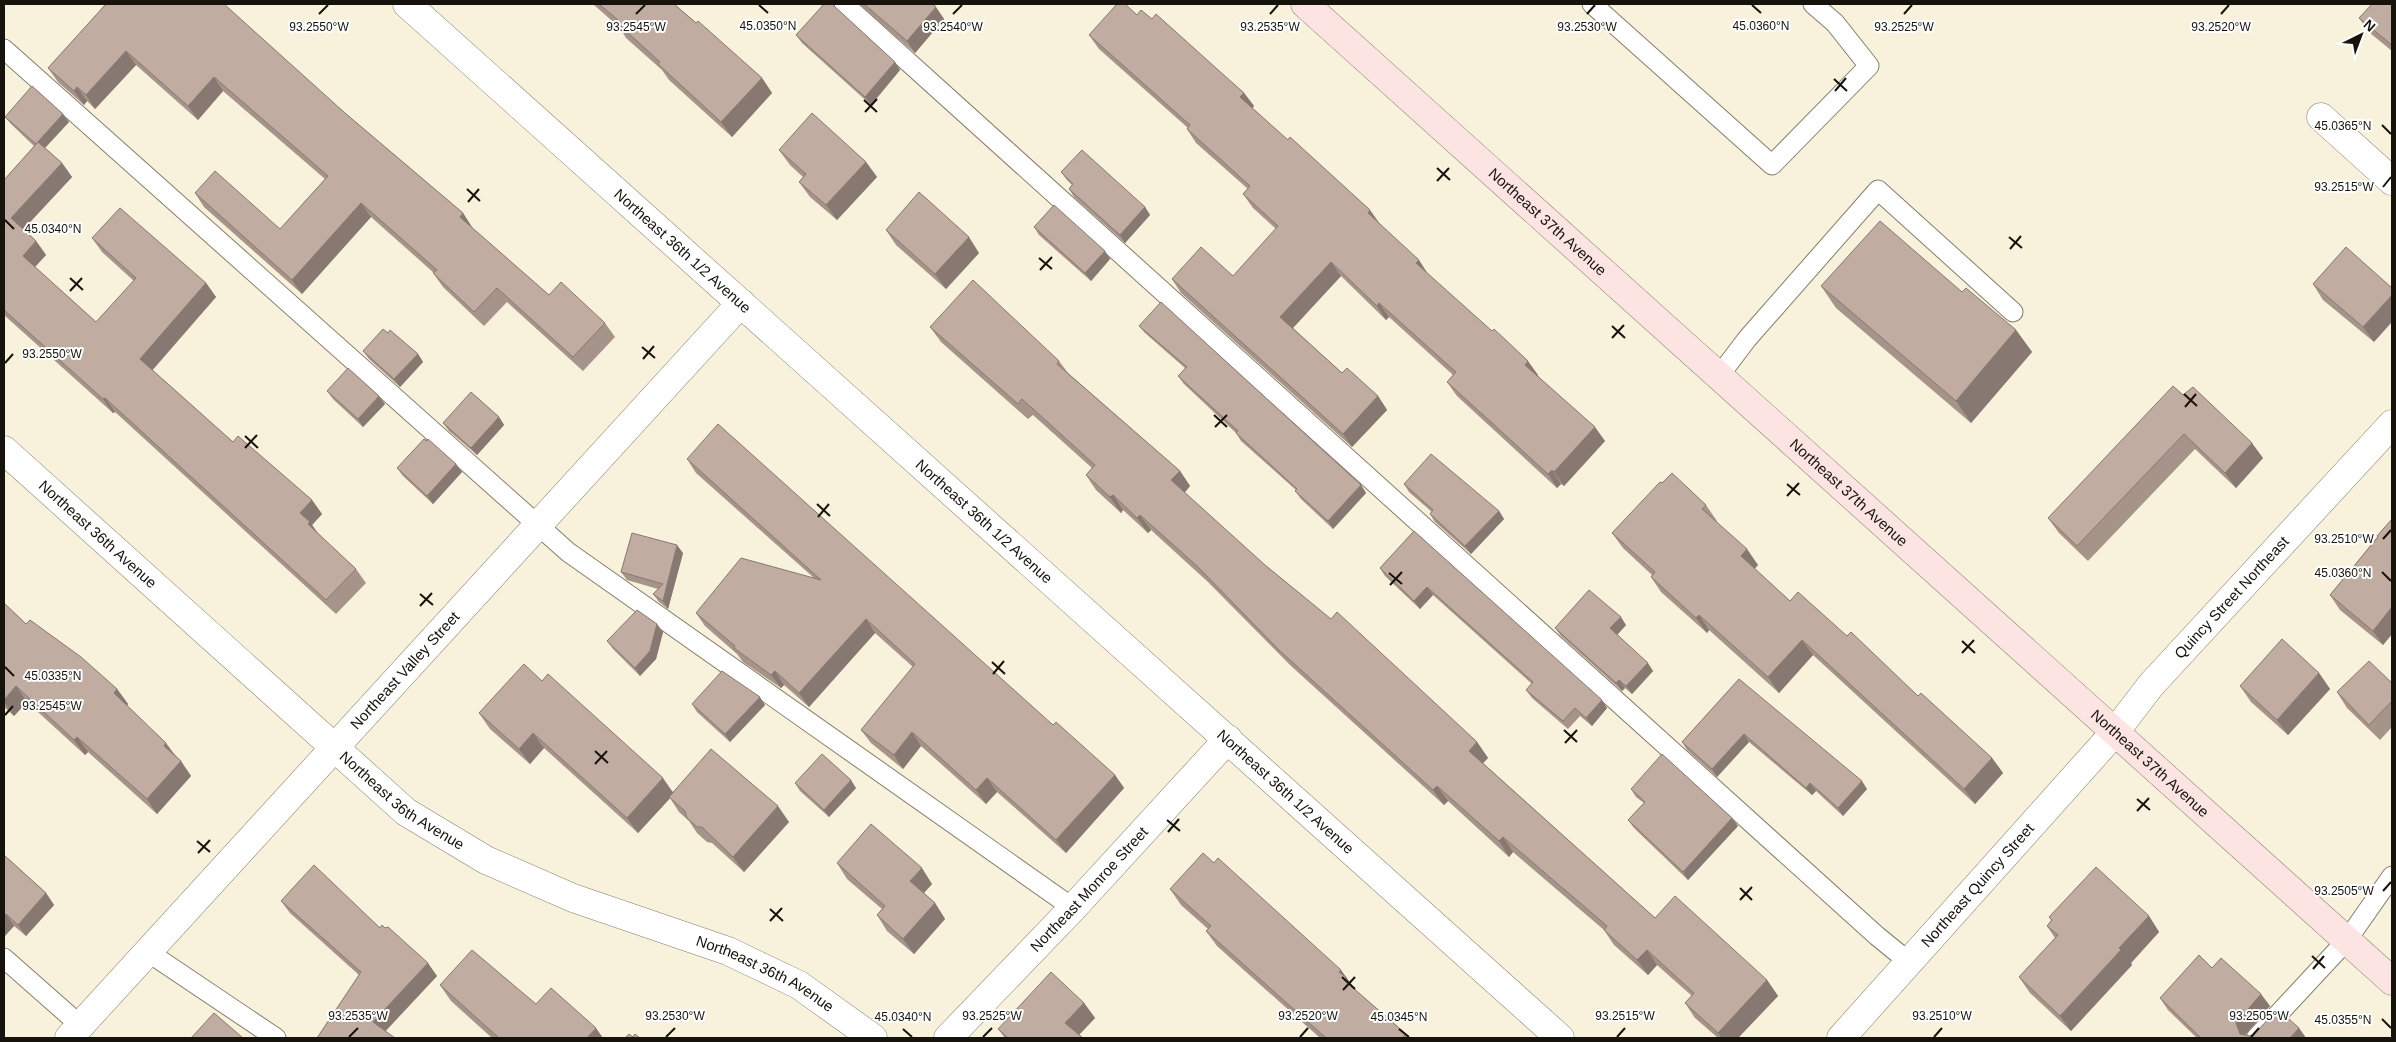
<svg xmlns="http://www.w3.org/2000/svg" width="2396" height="1042" font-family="Helvetica,sans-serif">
  <rect width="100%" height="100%" fill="#f8f1dc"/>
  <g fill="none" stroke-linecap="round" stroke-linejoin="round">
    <g stroke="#857e6b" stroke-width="21">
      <g id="lane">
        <path d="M844,4L1877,936L1909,962"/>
        <path d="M1592,4L1772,165L1869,66L1835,23L1813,4"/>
        <path d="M4,49L568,552L1073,908"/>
        <path d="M1719,376L1747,339L1878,190L2013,312"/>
        <path d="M148,952L276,1038"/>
        <path d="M4,958L81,1026"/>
        <path d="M2256,1038L2347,940L2392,876"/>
      </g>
    </g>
    <g stroke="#857e6b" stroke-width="29">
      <g id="street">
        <path id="s1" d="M407,4L1560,1038"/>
        <path d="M2321,117L2392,181"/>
        <path id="s2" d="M4,450L406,812L486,860L573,898L728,951L799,985L873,1038"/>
        <path id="s3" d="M69,1038L741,303"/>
        <path id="s4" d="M948,1038L1073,908L1228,739"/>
        <path id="s5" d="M1841,1038L2115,732L2151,685L2392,424"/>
      </g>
    </g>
    <g stroke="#857e6b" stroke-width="29">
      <g id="secondary">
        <path id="s6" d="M1305,4L2392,981"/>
      </g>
    </g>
    <use href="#lane" stroke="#fff" stroke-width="19"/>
    <use href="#street" stroke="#fff" stroke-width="28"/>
    <use href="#secondary" stroke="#fce4e3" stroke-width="28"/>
  </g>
  <g fill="#a6948a">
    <path d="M106,4L345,113L463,213L472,228L549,295L605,323L615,337L583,371L507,302L484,326L443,287L433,273H434L371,217L302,294L204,207L195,193L280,229L325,179L223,91L198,120L136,65L95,109L87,101L84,105L58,82L48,68Z"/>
    <path d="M593,4H674L762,78L772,93L732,137L669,80L662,70L626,38L620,28Z"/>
    <path d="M858,4H932L944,19L915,53Z"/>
    <path d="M2392,4V51L2370,33L2359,18Z"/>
    <path d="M1137,15L1152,19L1244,93L1254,106L1252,108L1380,224L1428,274L1538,375V376L1605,441L1564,486L1561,484L1557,488L1457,396L1447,382L1453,375L1389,317L1386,320L1341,276L1293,328L1342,373L1378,396L1387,410L1352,447L1181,293L1172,279L1233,276L1276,229L1253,208L1243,194L1248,189L1196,143L1187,129L1188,128L1099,49L1089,35Z"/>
    <path d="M796,35L895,62L900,70L871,105L802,43Z"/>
    <path d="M63,114L69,122L45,148L62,163L72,177L23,229L36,241L46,255L35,267L96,322L134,281L102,252L92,238L206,283L216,297L152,370L233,442L312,500L322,514L312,525L318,534L356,569L366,583L336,614L115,412L113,413L4,315V180L34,146L11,124L5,117Z"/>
    <path d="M779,150L866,162L877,177L837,220L810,197L799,182L803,177L790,165Z"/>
    <path d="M1061,172L1145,207L1150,215L1125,243L1074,197L1069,189L1072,185L1067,180Z"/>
    <path d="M1034,227L1110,259L1091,281L1039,235Z"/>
    <path d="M886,230L979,253L946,289L896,245Z"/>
    <path d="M2346,247L2374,342L2323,300L2313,284Z"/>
    <path d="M1821,286L1962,292L2016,330L2032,352L1971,423L1836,308Z"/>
    <path d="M1139,326L1361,485L1366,493L1333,529L1301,499L1295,491L1296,490L1241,441L1236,433L1184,384L1178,376L1185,368L1145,333Z"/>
    <path d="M930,327L1059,361L1068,373L1180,471L1190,486L1184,493L1265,565L1477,742L1488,758L1483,763L1655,918L1767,980L1778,996L1738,1038H1718L1695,1018L1685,1003L1692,996L1657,965L1648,975L1614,945L1604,930L1513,852L1509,857L1448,801L1444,805L1290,665L1208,582L1151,530L1148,533L1123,510L1121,513L1096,490L1086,475L1092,468L1033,415L1028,419L941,342Z"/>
    <path d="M388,333L418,354L423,362L400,387L369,359L363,351Z"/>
    <path d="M327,391L385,404L363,427L333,399Z"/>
    <path d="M2183,395L2263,458L2236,488L2195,449L2088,561L2059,533L2048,518Z"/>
    <path d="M499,417L504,425L477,455L449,431L443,423Z"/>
    <path d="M687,459L1053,725L1115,775L1124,788L1066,853L997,792L986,804L921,746L903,769L871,743L861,730L913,667L875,633L809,707L784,685L781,688L743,662L737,654L705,626L696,613L813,577L696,473Z"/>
    <path d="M456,464L462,472L433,504L403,476L397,468Z"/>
    <path d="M1662,483L1706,505L1717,521H1716L1758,565L1754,568L1790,601L1847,636L1992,758L2003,773L1975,804L1813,655L1779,693L1709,630L1707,633L1661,592L1651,577L1652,575L1623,548L1612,533Z"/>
    <path d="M1404,484L1499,511L1504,519L1471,554L1435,522L1430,514L1432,512L1409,492Z"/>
    <path d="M2392,519V634L2383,645L2340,610L2330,595Z"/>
    <path d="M1414,531L1607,708L1592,726L1580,716L1568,729L1532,698L1526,690L1532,684L1433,595L1420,609L1385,576L1380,568Z"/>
    <path d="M683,553L668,609L659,602L653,594L658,589L627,580L621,572Z"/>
    <path d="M4,603L26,624L117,689L128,704L127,706L177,757L191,776L157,814L88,752L85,755L27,702L14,716L4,707Z"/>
    <path d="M1626,625L1617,635L1653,671L1632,694L1625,688L1622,691L1561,636L1555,628Z"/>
    <path d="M663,632L656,659L640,676L613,649L607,641Z"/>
    <path d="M2319,673L2330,689L2288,735L2251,702L2240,686Z"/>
    <path d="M1739,679L1867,789L1843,816L1816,791L1812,795L1749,742L1717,777L1687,750L1682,742Z"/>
    <path d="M542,681L673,792L789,822L744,872L712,843L707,842L697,833L689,821L679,812L670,798L638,833L544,748L530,764L490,729L479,713Z"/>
    <path d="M2392,683V727L2380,740L2347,708L2337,692Z"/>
    <path d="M692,704L765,705L730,742L697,712Z"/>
    <path d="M795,783L856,788L829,817L800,791Z"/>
    <path d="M1631,789L1738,826L1688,880L1634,828L1628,820L1644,803L1636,797Z"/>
    <path d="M4,855L46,893L54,905L26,936L14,926L4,937Z"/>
    <path d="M837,863L932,884L924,893L935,903L945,919L914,954L887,931L877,915L882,909L847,879Z"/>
    <path d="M1170,889L1352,985L1351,986L1354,989L1406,1034L1409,1038H1320L1217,946L1206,931L1208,929L1181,905Z"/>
    <path d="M281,901L380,928L437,976L385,1031L317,1038L359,975L290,913Z"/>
    <path d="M2149,916L2159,932L2131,963L2132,965L2071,1031L2030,993L2019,977L2055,938L2047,926L2051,920L2049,917Z"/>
    <path d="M2212,968L2270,1006L2245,1035L2250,1036L2299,1028L2306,1038H2197L2168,1010L2160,998Z"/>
    <path d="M440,985L536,1004L603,1038H492L451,1001Z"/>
    <path d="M1084,1003L1095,1018L1079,1035L1083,1038H1005L998,1029Z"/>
  </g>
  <g fill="#877871">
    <path d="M936,7L944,19L915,53L907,41Z"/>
    <path d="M126,51L136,65L95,109L86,95Z"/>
    <path d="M895,62L900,70L871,105L865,97Z"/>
    <path d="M214,77L223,91L198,120L188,106Z"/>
    <path d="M762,78L772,93L732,137L721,122Z"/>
    <path d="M77,87L87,101L84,105L74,91Z"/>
    <path d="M1244,93L1254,106L1250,111L1240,97Z"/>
    <path d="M63,114L69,122L41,152L36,144Z"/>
    <path d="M866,162L877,177L837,220L826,205Z"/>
    <path d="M62,163L72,177L21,232L11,218Z"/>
    <path d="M361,203L371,217L302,294L292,280Z"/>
    <path d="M1145,207L1150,215L1125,243L1120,235Z"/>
    <path d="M1370,210L1380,224L1368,213Z"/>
    <path d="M463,213L472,227L469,231L460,217Z"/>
    <path d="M969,237L979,253L946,289L935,274Z"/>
    <path d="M36,241L46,255L32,270L23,256Z"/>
    <path d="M1105,251L1110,259L1091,281L1085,273Z"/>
    <path d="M1419,260L1428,274L1416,263Z"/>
    <path d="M1331,262L1341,276L1290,331L1280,317Z"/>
    <path d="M206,283L216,297L150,373L140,359Z"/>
    <path d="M2392,295V322L2374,342L2363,327Z"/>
    <path d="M1379,303L1389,317L1386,320L1377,306Z"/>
    <path d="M2016,330L2032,352L1971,423L1956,401Z"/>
    <path d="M418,354L423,362L400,387L394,379Z"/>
    <path d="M1528,361L1538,375L1535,378L1525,365Z"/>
    <path d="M379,396L385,404L363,427L358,419Z"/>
    <path d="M1378,396L1387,410L1352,447L1343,434Z"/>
    <path d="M105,398L115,412L113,413L103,399Z"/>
    <path d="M499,417L504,425L477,455L471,448Z"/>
    <path d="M1595,427L1605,441L1564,486L1554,472Z"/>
    <path d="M2252,443L2263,458L2236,488L2225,473Z"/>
    <path d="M456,464L462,472L433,504L427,496Z"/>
    <path d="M1552,470L1561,484L1557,488L1548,474Z"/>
    <path d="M1180,471L1190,486L1182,496L1171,480Z"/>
    <path d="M1361,485L1366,493L1333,529L1328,521Z"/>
    <path d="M1113,495L1123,510L1121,513L1110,497Z"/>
    <path d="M312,500L322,514L312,525L320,536L318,538L300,513Z"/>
    <path d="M1499,511L1504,519L1471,554L1465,546Z"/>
    <path d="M1140,515L1151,530L1148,533L1137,518Z"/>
    <path d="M677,545L683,553L668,609L663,601Z"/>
    <path d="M1747,549L1758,565L1752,572L1741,556Z"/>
    <path d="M1427,587L1433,595L1420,609L1414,601Z"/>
    <path d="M2392,607V634L2383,645L2373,631Z"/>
    <path d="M1699,615L1709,630L1707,633L1696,618Z"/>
    <path d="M1621,617L1626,625L1616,636L1610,628Z"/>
    <path d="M866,619L875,633L809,707L799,693Z"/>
    <path d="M657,624L663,632L656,659L640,676L635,668Z"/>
    <path d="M1802,640L1813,655L1779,693L1768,677Z"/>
    <path d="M1648,663L1653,671L1632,694L1626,686Z"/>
    <path d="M775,671L784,685L781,688L771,675Z"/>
    <path d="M2319,673L2330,689L2288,735L2277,720Z"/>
    <path d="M1619,680L1625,688L1622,691L1616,683Z"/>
    <path d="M16,686L27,702L14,716L4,702V700Z"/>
    <path d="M117,689L128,704L124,709L114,693Z"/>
    <path d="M760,697L765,705L730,742L725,734Z"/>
    <path d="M1602,700L1607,708L1592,726L1586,718Z"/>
    <path d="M912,732L921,746L903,769L894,755Z"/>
    <path d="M533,733L544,748L530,764L519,749Z"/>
    <path d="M1744,734L1749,742L1717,777L1712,769Z"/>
    <path d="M77,737L88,752L85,755L74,740Z"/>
    <path d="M1477,742L1488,758L1480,766L1469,751Z"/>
    <path d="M166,743L177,758L164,746Z"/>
    <path d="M1992,758L2003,773L1975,804L1964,789Z"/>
    <path d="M181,761L191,776L157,814L147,799Z"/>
    <path d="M1115,775L1124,788L1066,853L1056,840Z"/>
    <path d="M663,778L674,794L638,833L627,818Z"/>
    <path d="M987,778L997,792L986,804L976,790Z"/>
    <path d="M851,780L856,788L829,817L824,810Z"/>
    <path d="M1862,781L1867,789L1843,816L1838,808Z"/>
    <path d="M1810,783L1816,791L1812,795L1806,788Z"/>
    <path d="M1437,786L1448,801L1444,805L1433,790Z"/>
    <path d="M778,806L789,822L744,872L733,857Z"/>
    <path d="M1732,818L1738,826L1688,880L1683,872Z"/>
    <path d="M1503,837L1513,852L1509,857L1499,841Z"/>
    <path d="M922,868L932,884L921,896L910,881Z"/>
    <path d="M46,893L54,905L26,936L18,925Z"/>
    <path d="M935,903L945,919L914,954L903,939Z"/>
    <path d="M6,914L14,926L4,937V916Z"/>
    <path d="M2149,916L2159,932L2131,963L2132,965L2071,1031L2060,1016L2119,948Z"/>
    <path d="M1647,950L1657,965L1648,975L1637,960Z"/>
    <path d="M428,963L437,976L382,1035L373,1022Z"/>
    <path d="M1341,970L1352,985L1351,986L1356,993L1344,980L1339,972Z"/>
    <path d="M1767,980L1778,996L1738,1038H1722L1718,1033Z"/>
    <path d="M2261,994L2270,1006L2245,1035L2240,1034L2236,1023Z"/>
    <path d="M1084,1003L1095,1018L1076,1038L1065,1023Z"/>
    <path d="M596,1028L603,1038H587Z"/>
    <path d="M2299,1028L2306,1038H2290Z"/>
  </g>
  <g fill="#c1aca1" stroke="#877871">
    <path d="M106,4H224L345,113L463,213L460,217L549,295L561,282L605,323L573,357L497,288L474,312L433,273L437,270L361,203L292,280L195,193L215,171L280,229L328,176L214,77L188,106L126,51L86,95L77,87L74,91L48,68Z"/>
    <path d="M599,4H674L696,23L698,21L762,78L721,122L658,64L660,62L616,22L618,20Z"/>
    <path d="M824,4H832L895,62L865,97L796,35Z"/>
    <path d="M864,4H932L936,7L907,41Z"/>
    <path d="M1117,4H1125L1137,15L1141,10L1152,19L1156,14L1216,68L1244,93L1240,97L1288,140L1290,137L1370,210L1368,213L1419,260L1416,263L1492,331L1494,329L1528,361L1525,365L1595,427L1554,472L1552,470L1548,474L1447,382L1456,372L1379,303L1377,306L1331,262L1280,317L1342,373L1347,368L1378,396L1343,434L1172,279L1201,247L1233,276L1278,226L1243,194L1250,186L1187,129L1190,125L1089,35Z"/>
    <path d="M2372,4H2392V45L2359,18Z"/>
    <path d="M32,86L63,114L36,144L5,117Z"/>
    <path d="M812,113L866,162L826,205L799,182L806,174L779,150Z"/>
    <path d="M38,142L62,163L11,218L36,241L23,256L96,322L136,278L92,238L120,208L206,283L140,359L233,442L238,436L312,500L300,513L310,522L308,524L356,569L326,600L105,398L103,399L4,310V180Z"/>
    <path d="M1082,150L1145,207L1120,235L1069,189L1073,184L1061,172Z"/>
    <path d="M919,192L969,237L935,274L886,230Z"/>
    <path d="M1054,205L1105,251L1085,273L1034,227Z"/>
    <path d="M1880,221L1962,292L1966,288L2016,330L1956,401L1821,286Z"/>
    <path d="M2346,247L2392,288V295L2363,327L2313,284Z"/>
    <path d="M973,280L1059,361L1057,364L1180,471L1171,480L1265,565L1331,619L1337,612L1477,742L1469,751L1655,918L1675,896L1767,980L1718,1033L1685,1003L1694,993L1647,950L1637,960L1604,930L1607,926L1503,837L1499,841L1437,786L1433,790L1279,650L1198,567L1140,515L1137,518L1113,495L1110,497L1086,475L1095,465L1022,399L1018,404L930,327Z"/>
    <path d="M1161,302L1361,485L1328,521L1295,491L1297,489L1236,433L1238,431L1178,376L1187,367L1139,326Z"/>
    <path d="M383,329L388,333L390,330L418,354L394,379L363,351Z"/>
    <path d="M348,368L379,396L358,419L327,391Z"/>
    <path d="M2173,386L2183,395L2193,387L2252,443L2225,473L2184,434L2077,546L2048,518Z"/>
    <path d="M471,392L499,417L471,448L443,423Z"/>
    <path d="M718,424L1053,725L1056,722L1115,775L1056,840L987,778L976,790L912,732L894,755L861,730L915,664L866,619L799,693L775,671L771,675L734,648L735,646L696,613L741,558L821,580L687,459Z"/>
    <path d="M424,439L427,441L428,439L456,464L427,496L397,468Z"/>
    <path d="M1431,454L1499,511L1465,546L1430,514L1433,510L1404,484Z"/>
    <path d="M1672,473L1706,505L1702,509L1747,549L1741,556L1790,601L1798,592L1847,636L1851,632L1918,696L1921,693L1992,758L1964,789L1802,640L1768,677L1699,615L1696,618L1651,577L1655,572L1612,533L1660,482L1662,483Z"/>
    <path d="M2392,519V607L2373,631L2330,595L2378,537L2377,536Z"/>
    <path d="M1414,531L1602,700L1586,718L1575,708L1563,721L1526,690L1533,682L1427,587L1414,601L1380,568Z"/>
    <path d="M632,533L677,545L663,601L653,594L663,584L621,572Z"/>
    <path d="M1589,590L1621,617L1610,628L1648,663L1626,686L1619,680L1616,683L1555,628Z"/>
    <path d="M4,603L26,624L30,620L81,657L117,689L114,693L166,743L164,746L181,761L147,799L77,737L74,740L16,686L4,700Z"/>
    <path d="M637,610L657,624L650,651L635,668L607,641Z"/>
    <path d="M2282,639L2319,673L2277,720L2240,686Z"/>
    <path d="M2369,661L2392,683V701L2369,725L2337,692Z"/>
    <path d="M524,664L542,681L548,674L663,778L627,818L533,733L519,749L479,713Z"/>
    <path d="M722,671L760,697L725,734L692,704Z"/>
    <path d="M1739,679L1862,781L1838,808L1810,783L1806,788L1744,734L1712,769L1682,742Z"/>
    <path d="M711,749L778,806L733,857L702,827H697L687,818L685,811L669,797Z"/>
    <path d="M822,754L851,780L824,810L795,783Z"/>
    <path d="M1662,754L1732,818L1683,872L1628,820L1645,802L1631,789Z"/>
    <path d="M871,824L922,868L910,881L935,903L903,939L877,915L885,906L837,863Z"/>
    <path d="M1203,853L1214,863L1218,858L1341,970L1339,972L1346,977L1344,980L1406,1034L1402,1038H1326L1206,931L1211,926L1170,889Z"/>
    <path d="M4,855L46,893L18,925L6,914L4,916Z"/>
    <path d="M314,865L380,928L382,925L385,928L388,927L428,963L373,1022L395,1038H317L361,972L281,901Z"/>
    <path d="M2096,867L2149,916L2119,948L2121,950L2060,1016L2019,977L2058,935L2047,926L2052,920L2049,917Z"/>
    <path d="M472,950L536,1004L551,988L596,1028L587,1038H499L440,985Z"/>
    <path d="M2199,955L2212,968L2221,958L2261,994L2236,1023L2240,1034L2250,1036L2255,1033L2278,1009L2299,1028L2290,1038H2201L2160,998Z"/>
    <path d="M1051,972L1084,1003L1065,1023L1083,1038H1034L1033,1037L1032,1038H1008L998,1029Z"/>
    <path d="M214,1013L243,1038H191Z"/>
    <path d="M629,1034L633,1037L635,1034L640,1038H625Z"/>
  </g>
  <path fill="none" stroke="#15130b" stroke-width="2" d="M759,5L768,13M1752,5L1761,13M319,14L328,5M636,14L645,5M953,14L962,5M1270,14L1278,5M1587,14L1595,5M1904,14L1912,5M2221,14L2229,5M1834,79L1847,91M1835,91L1846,78M864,100L877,112M865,112L877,99M2382,125L2391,134M1437,168L1450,180M1437,181L1449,168M2383,187L2391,177M467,189L480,201M468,202L479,189M5,220L14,229M2009,237L2022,248M2010,249L2021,236M1039,258L1052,269M1040,270L1052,257M70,278L83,290M70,291L82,278M1612,326L1625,338M1612,338L1624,325M642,347L655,358M643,359L654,346M5,363L13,354M2184,394L2197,406M2185,407L2196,394M1214,415L1227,427M1215,427L1227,415M245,436L258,448M245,448L257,435M1787,484L1800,495M1787,496L1799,483M817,504L830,516M818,517L829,504M2383,539L2391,530M2382,572L2391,581M1389,573L1402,584M1390,585L1402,572M420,594L433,605M420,606L432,593M1962,641L1975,653M1962,653L1974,640M992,662L1005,674M5,667L14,676M993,674L1004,661M5,715L13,706M1564,730L1577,742M1565,743L1577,730M595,751L608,763M595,764L607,751M2137,799L2150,810M2137,811L2149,798M1167,820L1180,831M1168,832L1179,819M197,841L210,852M198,853L210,840M1740,888L1752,900M2383,891L2391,882M1740,900L1752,887M770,909L783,921M770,921L782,908M2312,956L2325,968M2313,969L2324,956M1342,977L1355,989M1343,990L1355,977M2382,1019L2391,1028M903,1029L912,1037M1399,1029L1409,1037M349,1037L358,1028M666,1037L675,1028M983,1037L992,1028M1300,1037L1308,1028M1617,1037L1625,1028M1934,1037L1942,1028M2251,1037L2259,1028"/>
  <g text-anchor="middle" stroke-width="4" stroke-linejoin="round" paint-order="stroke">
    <g font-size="15" fill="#15130b" stroke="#fff">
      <text dy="5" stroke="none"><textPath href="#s6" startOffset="326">Northeast 37th Avenue</textPath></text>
      <text dy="5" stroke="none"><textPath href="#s1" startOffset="370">Northeast 36th 1/2 Avenue</textPath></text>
      <text dy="5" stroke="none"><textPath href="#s6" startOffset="731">Northeast 37th Avenue</textPath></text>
      <text dy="5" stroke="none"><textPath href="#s1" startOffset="775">Northeast 36th 1/2 Avenue</textPath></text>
      <text dy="5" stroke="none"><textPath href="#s2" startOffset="126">Northeast 36th Avenue</textPath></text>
      <text dy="5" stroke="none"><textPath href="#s5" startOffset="589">Quincy Street Northeast</textPath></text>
      <text dy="5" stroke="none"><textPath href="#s3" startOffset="498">Northeast Valley Street</textPath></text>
      <text dy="5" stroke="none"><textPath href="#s6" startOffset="1136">Northeast 37th Avenue</textPath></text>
      <text dy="5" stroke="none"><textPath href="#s1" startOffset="1180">Northeast 36th 1/2 Avenue</textPath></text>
      <text dy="5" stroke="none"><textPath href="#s2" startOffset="531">Northeast 36th Avenue</textPath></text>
      <text dy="5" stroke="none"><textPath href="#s5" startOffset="205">Northeast Quincy Street</textPath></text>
      <text dy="5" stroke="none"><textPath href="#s4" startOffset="205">Northeast Monroe Street</textPath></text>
      <text dy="5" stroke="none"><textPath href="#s2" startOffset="936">Northeast 36th Avenue</textPath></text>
    </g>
  </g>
  <g font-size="12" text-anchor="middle" fill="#15130b" stroke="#fff" stroke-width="4" stroke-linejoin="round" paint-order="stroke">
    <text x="768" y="30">45.0350°N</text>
    <text x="1761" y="30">45.0360°N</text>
    <text x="319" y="31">93.2550°W</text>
    <text x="636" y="31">93.2545°W</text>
    <text x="953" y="31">93.2540°W</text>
    <text x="1270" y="31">93.2535°W</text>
    <text x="1587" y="31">93.2530°W</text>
    <text x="1904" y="31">93.2525°W</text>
    <text x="2221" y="31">93.2520°W</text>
    <text x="2343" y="130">45.0365°N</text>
    <text x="2344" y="191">93.2515°W</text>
    <text x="53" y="233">45.0340°N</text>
    <text x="52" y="358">93.2550°W</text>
    <text x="2344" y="543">93.2510°W</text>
    <text x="2343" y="577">45.0360°N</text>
    <text x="53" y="680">45.0335°N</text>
    <text x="52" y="710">93.2545°W</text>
    <text x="2344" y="895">93.2505°W</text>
    <text x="358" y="1020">93.2535°W</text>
    <text x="675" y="1020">93.2530°W</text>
    <text x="992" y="1020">93.2525°W</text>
    <text x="1308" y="1020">93.2520°W</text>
    <text x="1625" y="1020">93.2515°W</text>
    <text x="1942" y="1020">93.2510°W</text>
    <text x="2259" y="1020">93.2505°W</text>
    <text x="903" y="1021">45.0340°N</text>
    <text x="1399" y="1021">45.0345°N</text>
    <text x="2343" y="1024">45.0355°N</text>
  </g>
  <rect width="2396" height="1042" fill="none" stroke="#15130b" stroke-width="10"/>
  <g transform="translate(2361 35) rotate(42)" stroke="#ffffff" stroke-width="4" paint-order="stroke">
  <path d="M0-4L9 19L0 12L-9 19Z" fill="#15130b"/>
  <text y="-8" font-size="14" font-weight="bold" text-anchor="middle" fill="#15130b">N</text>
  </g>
</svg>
